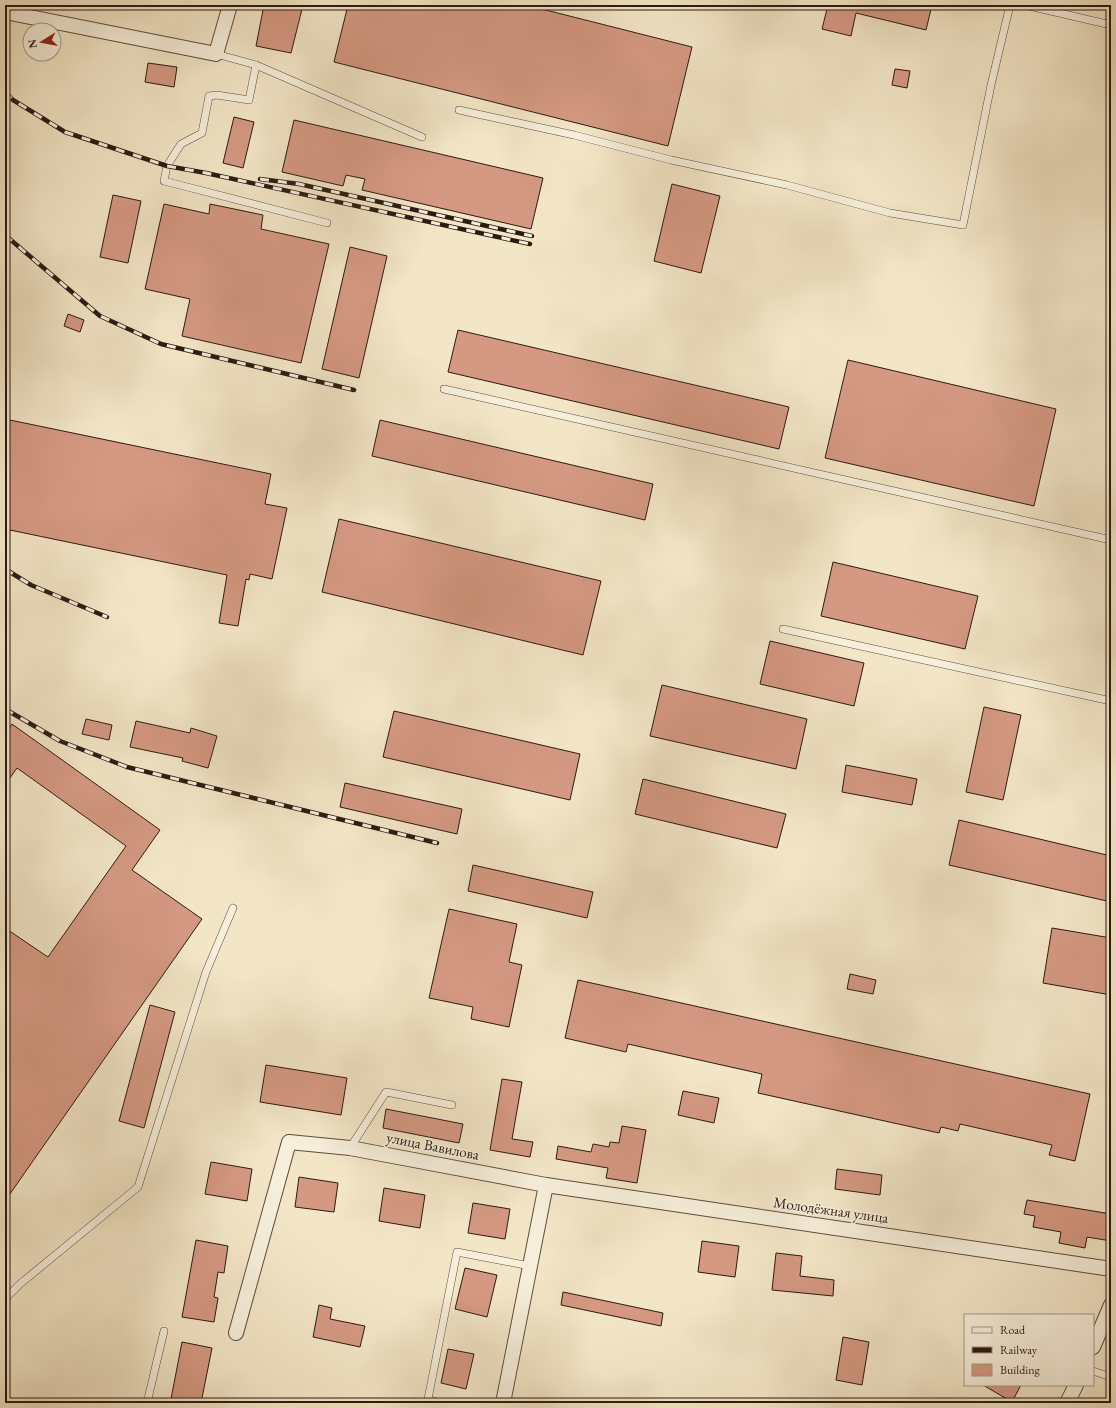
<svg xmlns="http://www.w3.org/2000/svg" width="1116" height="1408" font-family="'EB Garamond',serif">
  <rect width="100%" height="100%" fill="#f3e6c7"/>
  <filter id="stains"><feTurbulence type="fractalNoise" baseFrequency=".005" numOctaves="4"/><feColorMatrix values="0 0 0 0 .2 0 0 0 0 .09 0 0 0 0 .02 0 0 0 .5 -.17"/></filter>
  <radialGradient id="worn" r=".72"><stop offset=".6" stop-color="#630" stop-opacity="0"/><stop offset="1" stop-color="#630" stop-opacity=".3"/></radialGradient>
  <g fill="#d59983" stroke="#2c1a13">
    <path d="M264,5H303L291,53L256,46Z"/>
    <path d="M348,5H526L692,47L668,146L334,62Z"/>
    <path d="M828,5H932L926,30L856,13L851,36L822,29Z"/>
    <path d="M148,63L177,67L174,87L145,82Z"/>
    <path d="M895,69L910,71L907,88L892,85Z"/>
    <path d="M234,117L254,122L243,168L223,163Z"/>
    <path d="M294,120L543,178L531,229L362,190L365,179L346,175L343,186L282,172Z"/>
    <path d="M672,184L720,196L701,273L654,261Z"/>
    <path d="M113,195L141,201L128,263L100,257Z"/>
    <path d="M164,204L209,214L210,204L263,215L261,229L329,244L301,363L182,336L190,299L145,289Z"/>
    <path d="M350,247L387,256L359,378L322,369Z"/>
    <path d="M68,314L84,320L80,332L64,326Z"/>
    <path d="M458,330L789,407L779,449L448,372Z"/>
    <path d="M848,360L1056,409L1034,506L825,458Z"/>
    <path d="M5,419L271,474L265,504L287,508L272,579L250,574L249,580L246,579L238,626L219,623L227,575L5,529Z"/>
    <path d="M380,420L653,484L645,520L372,456Z"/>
    <path d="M339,519L601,581L583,655L322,592Z"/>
    <path d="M833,562L978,596L965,649L821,616Z"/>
    <path d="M770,641L864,663L854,706L760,684Z"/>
    <path d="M662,685L807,719L796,769L650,736Z"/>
    <path d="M984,707L1021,715L1003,800L966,792Z"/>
    <path d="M394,711L580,754L570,800L383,757Z"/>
    <path d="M86,719L112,725L109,740L82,734Z"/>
    <path d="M136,721L190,733L191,728L217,736L208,768L182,761L183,758L130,747Z"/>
    <path d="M12,724L160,830L132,870L202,919L5,1201V928L48,957L126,846L17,768L5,785V734Z"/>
    <path d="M846,765L917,779L912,805L842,792Z"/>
    <path d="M643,779L786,814L777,848L635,814Z"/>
    <path d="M345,783L462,809L457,834L340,807Z"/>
    <path d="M959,820L1111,856V902L949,865Z"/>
    <path d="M473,865L593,892L587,918L468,891Z"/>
    <path d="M449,909L517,924L509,962L522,965L509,1027L471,1019L473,1007L429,998Z"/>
    <path d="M1052,928L1111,938V995L1043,983Z"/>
    <path d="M850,974L876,980L873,994L847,989Z"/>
    <path d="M578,980L1090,1094L1075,1161L1049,1155L1052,1145L960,1124L958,1131L941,1127L939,1133L758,1093L762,1074L628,1044L626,1052L565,1038Z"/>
    <path d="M150,1005L175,1012L144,1128L119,1121Z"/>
    <path d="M266,1065L347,1078L341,1115L260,1102Z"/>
    <path d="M502,1079L522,1082L512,1139L533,1142L530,1157L490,1150Z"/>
    <path d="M683,1091L719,1098L714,1123L678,1115Z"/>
    <path d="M386,1109L463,1124L459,1143L383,1128Z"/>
    <path d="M622,1126L646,1130L637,1183L606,1178L608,1168L556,1159L558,1146L591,1152L593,1144L609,1147L610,1142L619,1143Z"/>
    <path d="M211,1162L252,1169L247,1201L205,1194Z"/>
    <path d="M837,1169L882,1175L880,1195L835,1189Z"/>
    <path d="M299,1177L338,1183L334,1212L295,1207Z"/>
    <path d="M384,1188L425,1195L420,1228L379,1221Z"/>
    <path d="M1027,1200L1111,1214V1241L1087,1237L1085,1248L1059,1243L1061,1232L1033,1227L1035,1216L1024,1214Z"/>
    <path d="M473,1203L510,1209L505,1239L468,1233Z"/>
    <path d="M196,1240L228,1246L224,1273L218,1272L214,1297L218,1298L214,1322L182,1317Z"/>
    <path d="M702,1241L739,1246L735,1277L698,1272Z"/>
    <path d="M776,1253L802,1256L800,1276L834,1280L833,1296L772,1290Z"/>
    <path d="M465,1268L497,1275L487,1317L455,1309Z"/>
    <path d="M563,1292L663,1313L661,1326L561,1305Z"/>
    <path d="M319,1305L332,1308L330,1319L365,1326L360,1347L313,1337Z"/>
    <path d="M843,1337L869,1342L862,1385L836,1380Z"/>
    <path d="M182,1342L212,1348L201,1403L171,1399Z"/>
    <path d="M448,1349L474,1354L466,1389L441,1383Z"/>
    <path d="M983,1385H1021L1012,1402Z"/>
  </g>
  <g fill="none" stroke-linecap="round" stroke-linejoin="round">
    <g stroke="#5e4d40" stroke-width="8">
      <g id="lane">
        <path d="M1025,5L1111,25"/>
        <path d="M216,54L256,65L422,137"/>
        <path d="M256,65L249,100L217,95L209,96L202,133L181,144L167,166L164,181L327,223"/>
        <path d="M459,110L574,135L671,160L787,185L890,213L963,225L991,85L1010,5"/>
        <path d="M444,389L1111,540"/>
        <path d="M783,629L1111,701"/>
        <path d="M350,1148L386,1092L452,1105"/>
        <path d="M5,1299L20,1284L138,1187L206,972L233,908"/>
        <path d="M1093,1371L1111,1377"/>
        <path d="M147,1403L164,1331"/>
        <path d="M438,1403L428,1399L457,1252L530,1266"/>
      </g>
    </g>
    <g stroke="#5e4d40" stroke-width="16">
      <g id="street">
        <path d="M5,12L216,54L230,5"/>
        <path d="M236,1333L289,1142L350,1148L546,1185L1111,1269"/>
        <path d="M1093,1347L1111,1305"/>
        <path d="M503,1403L546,1185"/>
        <path d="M1067,1403L1076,1385"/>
      </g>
    </g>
    <use href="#lane" stroke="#f7efdb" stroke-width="7"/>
    <use href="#street" stroke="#f7efdb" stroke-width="14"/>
    <g stroke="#2c1a13" stroke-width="4.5">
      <g id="rail">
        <path d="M5,92L13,100L65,132L167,166L206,173L530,244"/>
        <path d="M260,179L299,184L532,236"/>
        <path d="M5,235L100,316L161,344L354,390"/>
        <path d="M5,569L31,585L107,617"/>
        <path d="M5,709L60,741L127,767L437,843"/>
      </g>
    </g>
    <use href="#rail" stroke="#f7efdb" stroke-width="3" stroke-dasharray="9" stroke-linecap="butt"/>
  </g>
  <g text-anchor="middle" stroke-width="3.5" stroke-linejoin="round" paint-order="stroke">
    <g font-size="15" fill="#2c1a13" stroke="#f7efdb">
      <text transform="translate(433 1146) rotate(11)" y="5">улица Вавилова</text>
      <text transform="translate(831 1210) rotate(8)" y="5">Молодёжная улица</text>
    </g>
  </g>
  <rect width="1116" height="1408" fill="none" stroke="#f3e6c7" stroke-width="20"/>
  <rect x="6" y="6" width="1104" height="1396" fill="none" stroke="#2c1a13" stroke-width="2"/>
  <rect x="10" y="10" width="1096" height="1388" fill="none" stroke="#2c1a13"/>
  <rect x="964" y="1314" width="130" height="72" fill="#f7efdb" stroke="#a69a8b"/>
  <rect x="972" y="1327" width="20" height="6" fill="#f7efdb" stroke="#a69a8b"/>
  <text x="1000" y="1334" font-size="12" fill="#2c1a13">Road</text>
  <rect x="972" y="1347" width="20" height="6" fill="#2c1a13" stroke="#a69a8b"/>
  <text x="1000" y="1354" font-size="12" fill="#2c1a13">Railway</text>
  <rect x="972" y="1364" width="20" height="12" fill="#d59983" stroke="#a69a8b"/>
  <text x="1000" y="1374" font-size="12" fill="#2c1a13">Building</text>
  <g transform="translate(42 42) rotate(259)"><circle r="19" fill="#f7efdb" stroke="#a69a8b"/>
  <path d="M0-3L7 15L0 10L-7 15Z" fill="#8f2418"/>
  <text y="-6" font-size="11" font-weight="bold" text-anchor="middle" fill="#2c1a13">N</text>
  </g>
  <rect width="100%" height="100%" filter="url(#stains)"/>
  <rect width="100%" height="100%" fill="url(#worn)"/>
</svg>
